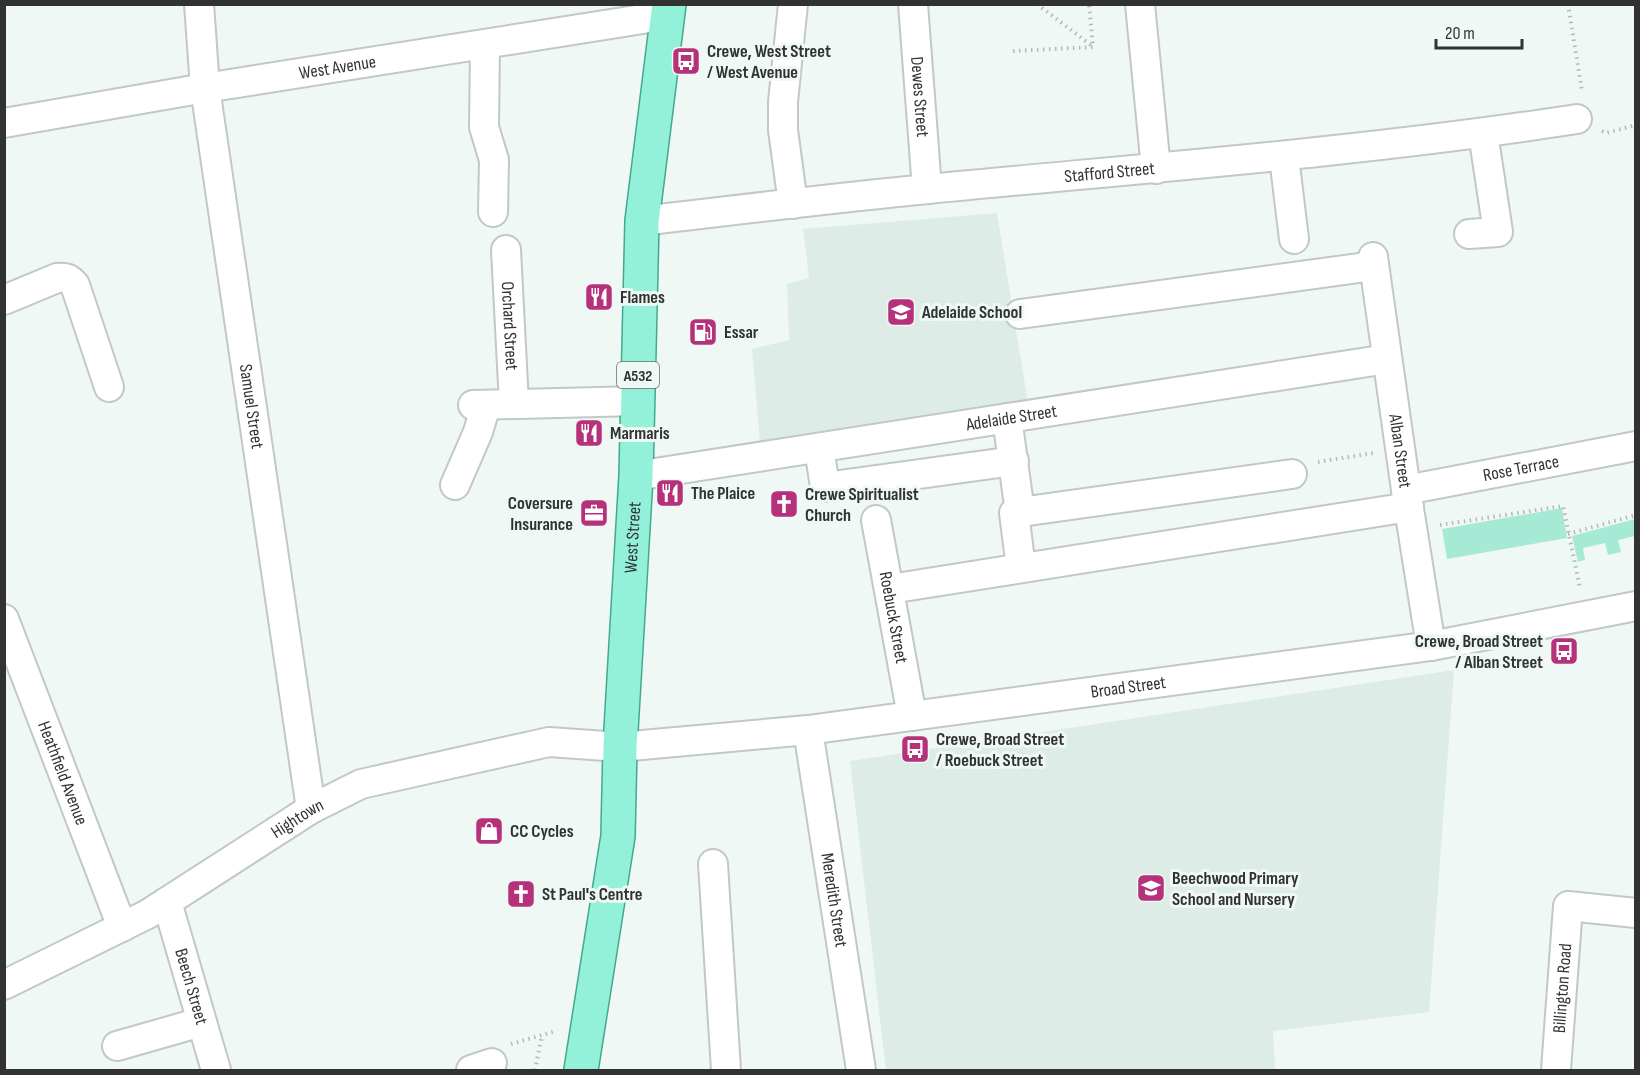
<svg xmlns="http://www.w3.org/2000/svg" width="1640" height="1075" font-family="'Sofia Sans Condensed',sans-serif">
  <rect width="100%" height="100%" fill="#f0f8f5"/>
  <g fill="#ddece7">
    <path d="M997,213L1028,403L760,442L752,349L789,340L787,284L809,278L803,229Z"/>
    <path d="M1454,670L1429,1012L1273,1031L1275,1070H886L850,761Z"/>
  </g>
  <g fill="#a6ead5">
    <path d="M1562,508L1567,538L1447,559L1442,529Z"/>
    <path d="M1635,519V536L1618,540L1621,552L1608,555L1605,543L1583,548L1585,560L1578,562L1572,536Z"/>
  </g>
  <g fill="none" stroke-linecap="round" stroke-linejoin="round">
    <g stroke="#c1c8c5" stroke-width="32">
      <g id="minor">
        <path id="s1" d="M199,4L205,88L311,809"/>
        <path d="M793,4L783,102V130L793,204"/>
        <path id="s2" d="M913,4L927,189"/>
        <path d="M1140,4L1156,169"/>
        <path d="M485,44L484,127L494,160L493,212"/>
        <path id="s3" d="M4,123L205,88L668,15"/>
        <path d="M1284,157L1294,239"/>
        <path id="s4" d="M642,221C737,210 833,198 928,189C1145,168 1362,152 1577,119"/>
        <path d="M1469,234L1498,232L1483,133"/>
        <path id="s5" d="M506,250L514,404"/>
        <path id="s6" d="M1373,257L1406,490L1431,646"/>
        <path d="M4,300L57,278C66,277 69,278 75,285L109,387"/>
        <path d="M1020,314L1374,266"/>
        <path d="M473,405L638,401"/>
        <path d="M1007,418L1018,498"/>
        <path d="M819,448L825,487L1014,461"/>
        <path id="s7" d="M636,476L1387,359"/>
        <path d="M455,485L478,432L486,405"/>
        <path id="s8" d="M1406,490L1636,446"/>
        <path id="s9" d="M876,520L912,716"/>
        <path d="M1021,568L1014,513L1292,474"/>
        <path d="M890,589L1409,507"/>
        <path id="s10" d="M4,619L122,927"/>
        <path id="s11" d="M808,730L861,1070"/>
        <path d="M713,864L726,1070"/>
        <path id="s12" d="M167,902L216,1070"/>
        <path id="s13" d="M4,985L148,914L311,809L361,784L549,742L620,747L808,730L1431,646L1636,606"/>
        <path d="M117,1046L201,1022"/>
        <path d="M471,1070L492,1063"/>
        <path id="s14" d="M1556,1070L1568,906L1636,913"/>
      </g>
    </g>
    <g stroke="#42a990" stroke-width="36">
      <g id="major">
        <path id="s15" d="M581,1070L618,836L620,747L636,476L642,221L669,4"/>
      </g>
    </g>
    <g stroke="#b3b9b6" stroke-width="4" stroke-dasharray="1.5 4.5" stroke-linecap="butt">
      <path d="M1037,4L1092,46"/>
      <path d="M1568,4L1582,91"/>
      <path d="M1013,51L1093,47L1089,4"/>
      <path d="M1602,131L1606,133L1636,125"/>
      <path d="M1318,462L1373,453"/>
      <path d="M1440,525L1563,506L1580,588"/>
      <path d="M1568,534L1636,515"/>
      <path d="M511,1044L556,1031"/>
      <path d="M535,1070L542,1035"/>
    </g>
    <use href="#minor" stroke="#fff" stroke-width="28"/>
    <use href="#major" stroke="#93f1da" stroke-width="33"/>
  </g>
  <defs>
    <g id="bus-square" transform="scale(1.5)"><rect x="-9" y="-9" width="18" height="18" rx="4" fill="#b5327b" stroke="#f0f8f5"/><path d="M-5-6H5V4H4V6H2V4H-2V6H-4V4H-5ZM-3.5-4V0h7V-4ZM-3.5 1.2v1.5H-2V1.2ZM2 1.2v1.5H3.5V1.2Z" fill="#fff"/></g>
    <g id="restaurant-square" transform="scale(1.5)"><rect x="-9" y="-9" width="18" height="18" rx="4" fill="#b5327b" stroke="#f0f8f5"/><path d="M-5-6h1v4h1v-4h1v4h1v-4h1v5L-1.5 .5V6h-2V.5L-5-1ZM5-6V6H3V1.5H1.5Q1.5-4 5-6Z" fill="#fff"/></g>
    <g id="school-square" transform="scale(1.5)"><rect x="-9" y="-9" width="18" height="18" rx="4" fill="#b5327b" stroke="#f0f8f5"/><path d="M0-5L7-2L0 1L-7-2ZM-4 1L0 2.5L4 1V4Q0 6-4 4Z" fill="#fff"/></g>
    <g id="fuel-square" transform="scale(1.5)"><rect x="-9" y="-9" width="18" height="18" rx="4" fill="#b5327b" stroke="#f0f8f5"/><path d="M-5.5-6h7V0h2V4h1.3V-2.5L3-4.5l.8-.8L6-3V5H2.5V1h-1V6h-7ZM-4.2-4.7v3.2H.2V-4.7Z" fill="#fff"/></g>
    <g id="church-square" transform="scale(1.5)"><rect x="-9" y="-9" width="18" height="18" rx="4" fill="#b5327b" stroke="#f0f8f5"/><path d="M-1.2-6h2.4v3.5h3.3v2.4h-3.3V6h-2.4V-.1h-3.3v-2.4h3.3Z" fill="#fff"/></g>
    <g id="office-square" transform="scale(1.5)"><rect x="-9" y="-9" width="18" height="18" rx="4" fill="#b5327b" stroke="#f0f8f5"/><path d="M-6-3h4V-5.5h4V-3h4V5H-6ZM-1-4.5V-3h2v-1.5ZM-6 0V1H6V0Z" fill="#fff"/></g>
    <g id="shop-square" transform="scale(1.5)"><rect x="-9" y="-9" width="18" height="18" rx="4" fill="#b5327b" stroke="#f0f8f5"/><path d="M-5-2.5h2.3a2.7 3.5 0 0 1 5.4 0H5L5.5 6h-11ZM-1.5-2.5h3a1.5 2.3 0 0 0-3 0Z" fill="#fff"/></g>
  </defs>
  <g fill-rule="evenodd">
    <use href="#bus-square" x="686" y="61"/>
    <use href="#restaurant-square" x="599" y="297"/>
    <use href="#school-square" x="901" y="312"/>
    <use href="#fuel-square" x="703" y="332"/>
    <use href="#restaurant-square" x="589" y="433"/>
    <use href="#restaurant-square" x="670" y="493"/>
    <use href="#church-square" x="784" y="504"/>
    <use href="#office-square" x="594" y="513"/>
    <use href="#bus-square" x="1564" y="651"/>
    <use href="#bus-square" x="915" y="749"/>
    <use href="#shop-square" x="489" y="831"/>
    <use href="#school-square" x="1151" y="888"/>
    <use href="#church-square" x="521" y="894"/>
  </g>
  <g text-anchor="middle" stroke-width="6" stroke-linejoin="round" paint-order="stroke">
    <rect fill="#f0f8f5" stroke="#6a6e6c" stroke-width="1.5" x="617" y="362" width="42" height="26" rx="4.5"/>
    <g font-size="16" font-weight="bold" fill="#313332">
      <text x="638" y="381">A532</text>
    </g>
    <g font-size="18" font-weight="bold" fill="#313332" stroke="#f0f8f5" text-anchor="start">
      <text x="707" y="57">Crewe, West Street<tspan x="707" dy="21">/ West Avenue</tspan></text>
      <text x="620" y="303">Flames</text>
      <text x="922" y="318">Adelaide School</text>
      <text x="724" y="338">Essar</text>
      <text x="610" y="439">Marmaris</text>
      <text x="691" y="499">The Plaice</text>
      <text x="805" y="500">Crewe Spiritualist<tspan x="805" dy="21">Church</tspan></text>
      <text x="573" y="509" text-anchor="end">Coversure<tspan x="573" dy="21">Insurance</tspan></text>
      <text x="1543" y="647" text-anchor="end">Crewe, Broad Street<tspan x="1543" dy="21">/ Alban Street</tspan></text>
      <text x="936" y="745">Crewe, Broad Street<tspan x="936" dy="21">/ Roebuck Street</tspan></text>
      <text x="510" y="837">CC Cycles</text>
      <text x="1172" y="884">Beechwood Primary<tspan x="1172" dy="21">School and Nursery</tspan></text>
      <text x="542" y="900">St Paul's Centre</text>
    </g>
    <g font-size="18" fill="#313332" stroke="#f0f8f5">
      <text dy="6" stroke="none"><textPath href="#s3" startOffset="338">West Avenue</textPath></text>
      <text dy="6" stroke="none"><textPath href="#s2" startOffset="93">Dewes Street</textPath></text>
      <text dy="6" stroke="none"><textPath href="#s4" startOffset="470">Stafford Street</textPath></text>
      <text dy="6" stroke="none"><textPath href="#s5" startOffset="76">Orchard Street</textPath></text>
      <text dy="6" stroke="none"><textPath href="#s1" startOffset="406">Samuel Street</textPath></text>
      <text dy="6" stroke="none"><textPath href="#s7" startOffset="380">Adelaide Street</textPath></text>
      <text dy="6" stroke="none"><textPath href="#s6" startOffset="196">Alban Street</textPath></text>
      <text dy="6" stroke="none"><textPath href="#s8" startOffset="117">Rose Terrace</textPath></text>
      <text dy="6" stroke="none"><textPath href="#s15" startOffset="536">West Street</textPath></text>
      <text dy="6" stroke="none"><textPath href="#s9" startOffset="99">Roebuck Street</textPath></text>
      <text dy="6" stroke="none"><textPath href="#s13" startOffset="1186">Broad Street</textPath></text>
      <text dy="6" stroke="none"><textPath href="#s10" startOffset="165">Heathfield Avenue</textPath></text>
      <text dy="6" stroke="none"><textPath href="#s13" startOffset="338">Hightown</textPath></text>
      <text dy="6" stroke="none"><textPath href="#s11" startOffset="172">Meredith Street</textPath></text>
      <text dy="6" stroke="none"><textPath href="#s12" startOffset="88">Beech Street</textPath></text>
      <text dy="6" stroke="none"><textPath href="#s14" startOffset="82">Billington Road</textPath></text>
    </g>
  </g>
  <rect width="1640" height="1075" fill="none" stroke="#313332" stroke-width="12"/>
  <path d="M1436 39v9h86v-9" fill="none" stroke="#313332" stroke-width="3"/>
  <text x="1445" y="39" font-size="18" fill="#313332" stroke="#f0f8f5" stroke-width="4.5" paint-order="stroke">20 m</text>
</svg>
